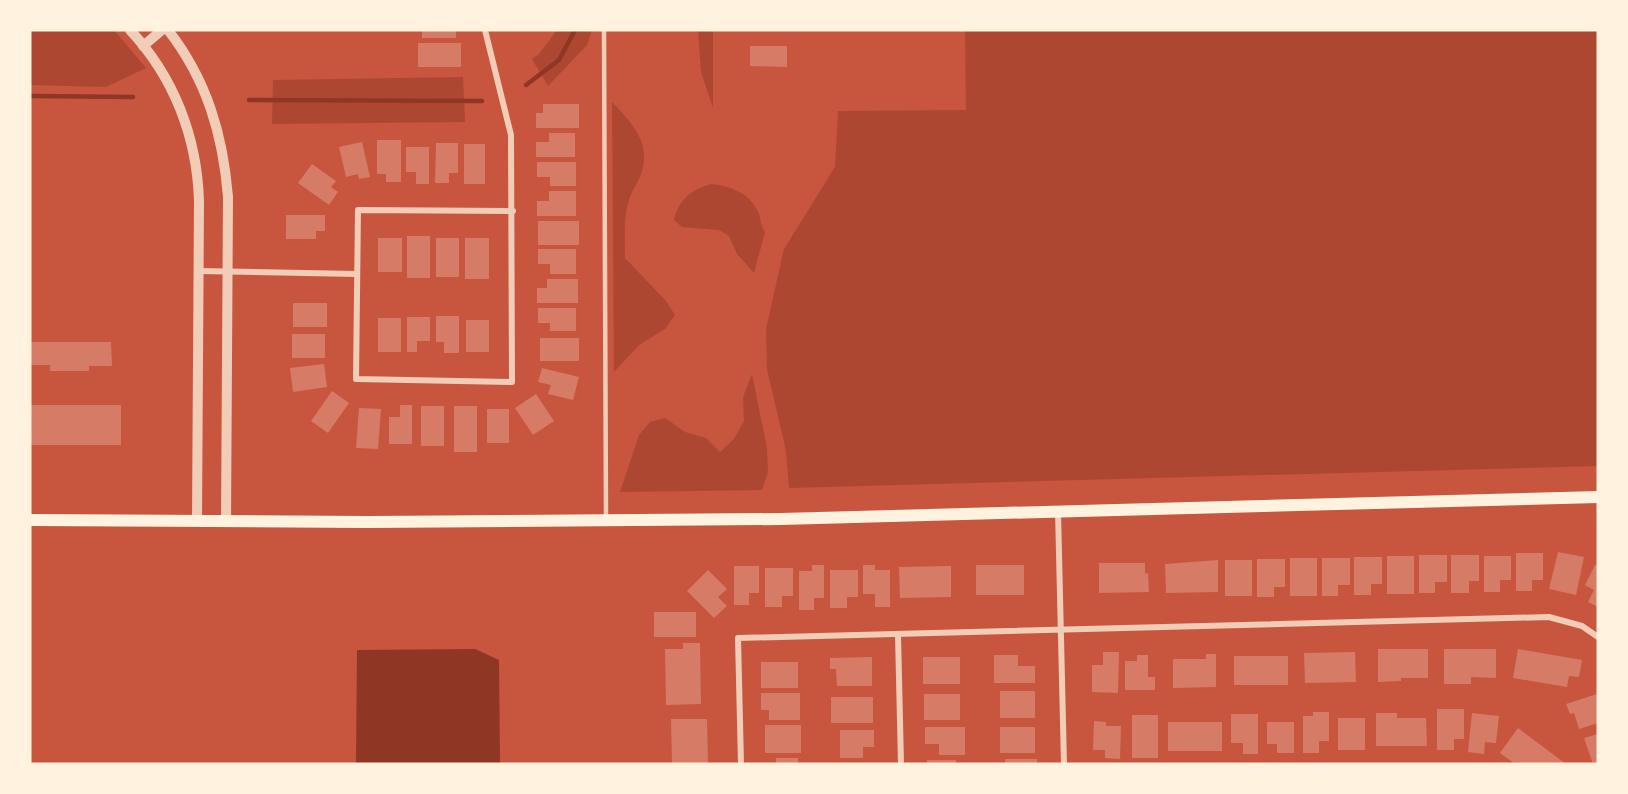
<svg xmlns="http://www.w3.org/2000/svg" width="1628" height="794" font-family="'Exo 2',sans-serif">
  <rect width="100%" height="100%" fill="#c8553d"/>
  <g fill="#ae4732">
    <path d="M30,30H114L146,68L106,87L30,85Z"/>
    <path d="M557,30H592L587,45L548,86L532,59L539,54Z"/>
    <path d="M698,30H713V108L701,72Z"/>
    <path d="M965,30H1598V466L789,488L786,451L767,369L766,329L784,249L835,167L838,111L966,110Z"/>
    <path d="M463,77L465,122L272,124L273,80Z"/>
    <path d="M612,102C630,121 651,142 642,171C640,180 633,188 630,197C623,216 625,238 625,258L666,301L675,315L665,329L639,345L614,372Z"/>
    <path d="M712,184C730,186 749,193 757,210C761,216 760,225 765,232L754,273L737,254L729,236L719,230L682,227L674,220C678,200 693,188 712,184Z"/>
    <path d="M752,374L767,448L768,472L762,490L620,492L639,435L650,422L665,418L685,432L706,438L720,452L734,439L744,421L743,397Z"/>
  </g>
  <path fill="#8f3625" d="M475,649L499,660L500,764H356L357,650Z"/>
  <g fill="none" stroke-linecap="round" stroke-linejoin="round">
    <g stroke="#8f3625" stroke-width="4.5">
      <path d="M526,85L559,60L575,30"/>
      <path d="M30,96L133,97"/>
      <path d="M249,100L482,101"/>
    </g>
  </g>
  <g fill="#d67c66">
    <rect x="422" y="30" width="34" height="8"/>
    <rect x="418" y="43" width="43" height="24"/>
    <path d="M750,46H787V67L750,66Z"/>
    <path d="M543,104H579V128H536V113H543Z"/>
    <path d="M549,133H575V157H536V142H549Z"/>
    <path d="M377,140H401V182H386V174H377Z"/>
    <path d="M362,142L370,177L359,179L358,174L346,177L339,147Z"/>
    <path d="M436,143H458V173H449V183H435Z"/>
    <rect x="464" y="144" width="21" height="40"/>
    <path d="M406,147H429V184H416V172H406Z"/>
    <path d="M537,162H576V186H550V177H537Z"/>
    <path d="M312,164L336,181L331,187L338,192L329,205L298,183Z"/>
    <path d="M549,191H576V216H537V201H549Z"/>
    <path d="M286,215H325V231H316V239H286Z"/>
    <rect x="538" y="221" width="41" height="24"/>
    <rect x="407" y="236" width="23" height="42"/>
    <rect x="378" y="238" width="24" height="34"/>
    <rect x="436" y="238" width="23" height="39"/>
    <rect x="465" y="238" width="24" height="41"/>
    <path d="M538,249H576V274H550V264H538Z"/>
    <path d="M547,279H578V303H537V288H547Z"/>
    <rect x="293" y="303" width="34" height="24"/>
    <path d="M538,308H576V331H550V323H538Z"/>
    <path d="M436,316H459V353H444V342H436Z"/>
    <path d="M407,317H430V341H417V352H407Z"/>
    <rect x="378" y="318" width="23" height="34"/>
    <rect x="466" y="320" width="23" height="32"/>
    <rect x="292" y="334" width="33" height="24"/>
    <rect x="540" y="338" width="39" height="23"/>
    <path d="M30,342H111L112,366H89V371H50V365H30Z"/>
    <path d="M324,364L327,387L293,392L290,368Z"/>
    <path d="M542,368L579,377L573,400L548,394L551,385L538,382Z"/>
    <path d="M332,391L349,403L328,433L311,421Z"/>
    <path d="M536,394L554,421L533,435L515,408Z"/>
    <rect x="30" y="405" width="91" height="40"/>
    <path d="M400,405H412V444H389V417H400Z"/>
    <rect x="421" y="406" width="23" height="40"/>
    <rect x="454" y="406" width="23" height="46"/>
    <path d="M359,408L381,409L378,449L356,448Z"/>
    <rect x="487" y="409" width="22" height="34"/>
    <path d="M1558,552L1584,557L1576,595L1549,589Z"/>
    <path d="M1516,553H1543V580H1532V591H1516Z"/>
    <path d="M1419,555H1447V582H1435V593H1419Z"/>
    <path d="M1451,555H1479V581H1469V593H1451Z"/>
    <rect x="1387" y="556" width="27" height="38"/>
    <path d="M1484,556H1511V580H1500V592H1484Z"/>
    <path d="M1354,557H1382V584H1371V595H1354Z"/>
    <rect x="1290" y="558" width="27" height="38"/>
    <path d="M1322,558H1350V585H1338V596H1322Z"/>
    <path d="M1257,559H1285V587H1274V597H1257Z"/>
    <path d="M1218,560V592L1166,593L1165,564Z"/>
    <rect x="1225" y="560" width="27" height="36"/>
    <path d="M1099,563H1145V574L1148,573L1149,592L1099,593Z"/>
    <path d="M812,565H824V598H814V610H799V571H812Z"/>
    <path d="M863,565H875V570H890V607H875V594H863Z"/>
    <rect x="976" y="565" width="48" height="30"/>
    <path d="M1595,565L1598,566V607L1588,602L1594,590L1585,585Z"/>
    <path d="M734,566H759V593H749V605H734Z"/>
    <path d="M951,566V597L900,598L899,567Z"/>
    <path d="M765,568H793V596H782V607H765Z"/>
    <path d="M708,570L727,589L718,597L727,606L714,618L687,591Z"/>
    <path d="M830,570H858V597H847V608H830Z"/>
    <rect x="654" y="612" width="42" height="25"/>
    <path d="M683,643H700L701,704L666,705L665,649H683Z"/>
    <path d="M1378,649H1428V678H1401V681L1378,682Z"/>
    <path d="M1444,649H1496V678L1471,677V684H1444Z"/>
    <path d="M1518,649L1582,660L1579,677L1569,676L1567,687L1513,678Z"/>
    <path d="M1103,652H1119L1118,693L1092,692V665H1103Z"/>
    <path d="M1355,652L1356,682L1305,683L1304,653Z"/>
    <path d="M1206,654H1216V687L1173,688V659H1206Z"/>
    <path d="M994,655H1018V666H1035V683H994Z"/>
    <path d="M1137,655H1148V677H1155V690H1125V661H1137Z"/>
    <rect x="1234" y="656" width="54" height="29"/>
    <path d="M872,657V686H837L836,669H830V658Z"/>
    <rect x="923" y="657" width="37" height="27"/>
    <rect x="761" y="662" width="37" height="26"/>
    <rect x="1000" y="691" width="35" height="27"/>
    <path d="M761,693H800V720H769V710H761Z"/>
    <rect x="924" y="694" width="36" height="26"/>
    <path d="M1597,694L1598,723L1579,729L1574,713L1570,714L1566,704Z"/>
    <rect x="831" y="697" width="42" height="26"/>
    <path d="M1437,709H1464V739H1454V750H1437Z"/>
    <path d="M1313,712H1329V741H1319V753H1303V716H1313Z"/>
    <path d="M1376,713H1397V718H1426L1427,746H1376Z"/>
    <path d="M1472,713L1499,716L1496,743L1485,742L1484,754L1468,752Z"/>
    <path d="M1231,714H1258V754H1243V743H1231Z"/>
    <rect x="1132" y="715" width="26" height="43"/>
    <rect x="1338" y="718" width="27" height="32"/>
    <path d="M671,719H707L708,764H672Z"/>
    <path d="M1094,721L1106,722V726H1121L1120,759L1105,758V750H1093Z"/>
    <rect x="1168" y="722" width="54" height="29"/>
    <path d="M1267,722H1294V753H1277V744H1267Z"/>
    <rect x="765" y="725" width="36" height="28"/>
    <path d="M925,727H965V755H939V744H925Z"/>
    <rect x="1000" y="727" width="35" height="26"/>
    <path d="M1518,728L1566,764H1515L1500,753Z"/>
    <path d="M840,730H874V747H863V758H840Z"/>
    <path d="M1598,734V763L1593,764L1584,738Z"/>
    <rect x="776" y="758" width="22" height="6"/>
    <rect x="1005" y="759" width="32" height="5"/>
    <rect x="927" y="760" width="29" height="4"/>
  </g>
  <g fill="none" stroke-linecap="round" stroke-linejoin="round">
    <path stroke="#f1ccb7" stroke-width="4.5" d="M604,30L606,519"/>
    <g stroke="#f1ccb7" stroke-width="6">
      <path d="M485,30L511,135L512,382L356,379L358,210L513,211"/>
      <path d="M198,271L357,274"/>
      <path d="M1058,511L1064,764"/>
      <path d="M898,635L901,764"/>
      <path d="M741,764L738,638L1549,617L1582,626L1598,637"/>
    </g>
    <g stroke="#f1ccb7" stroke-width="10">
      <path d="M130,30C174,77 197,137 199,201L197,521"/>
      <path d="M168,30C207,80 223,135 228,197L226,522"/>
      <path d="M143,46L162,30"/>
    </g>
    <path stroke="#fff3e0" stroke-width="12" d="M30,520L367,522L781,519L1598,497"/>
  </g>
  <rect width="1628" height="794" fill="none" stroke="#fff3e0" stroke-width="63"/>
</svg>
